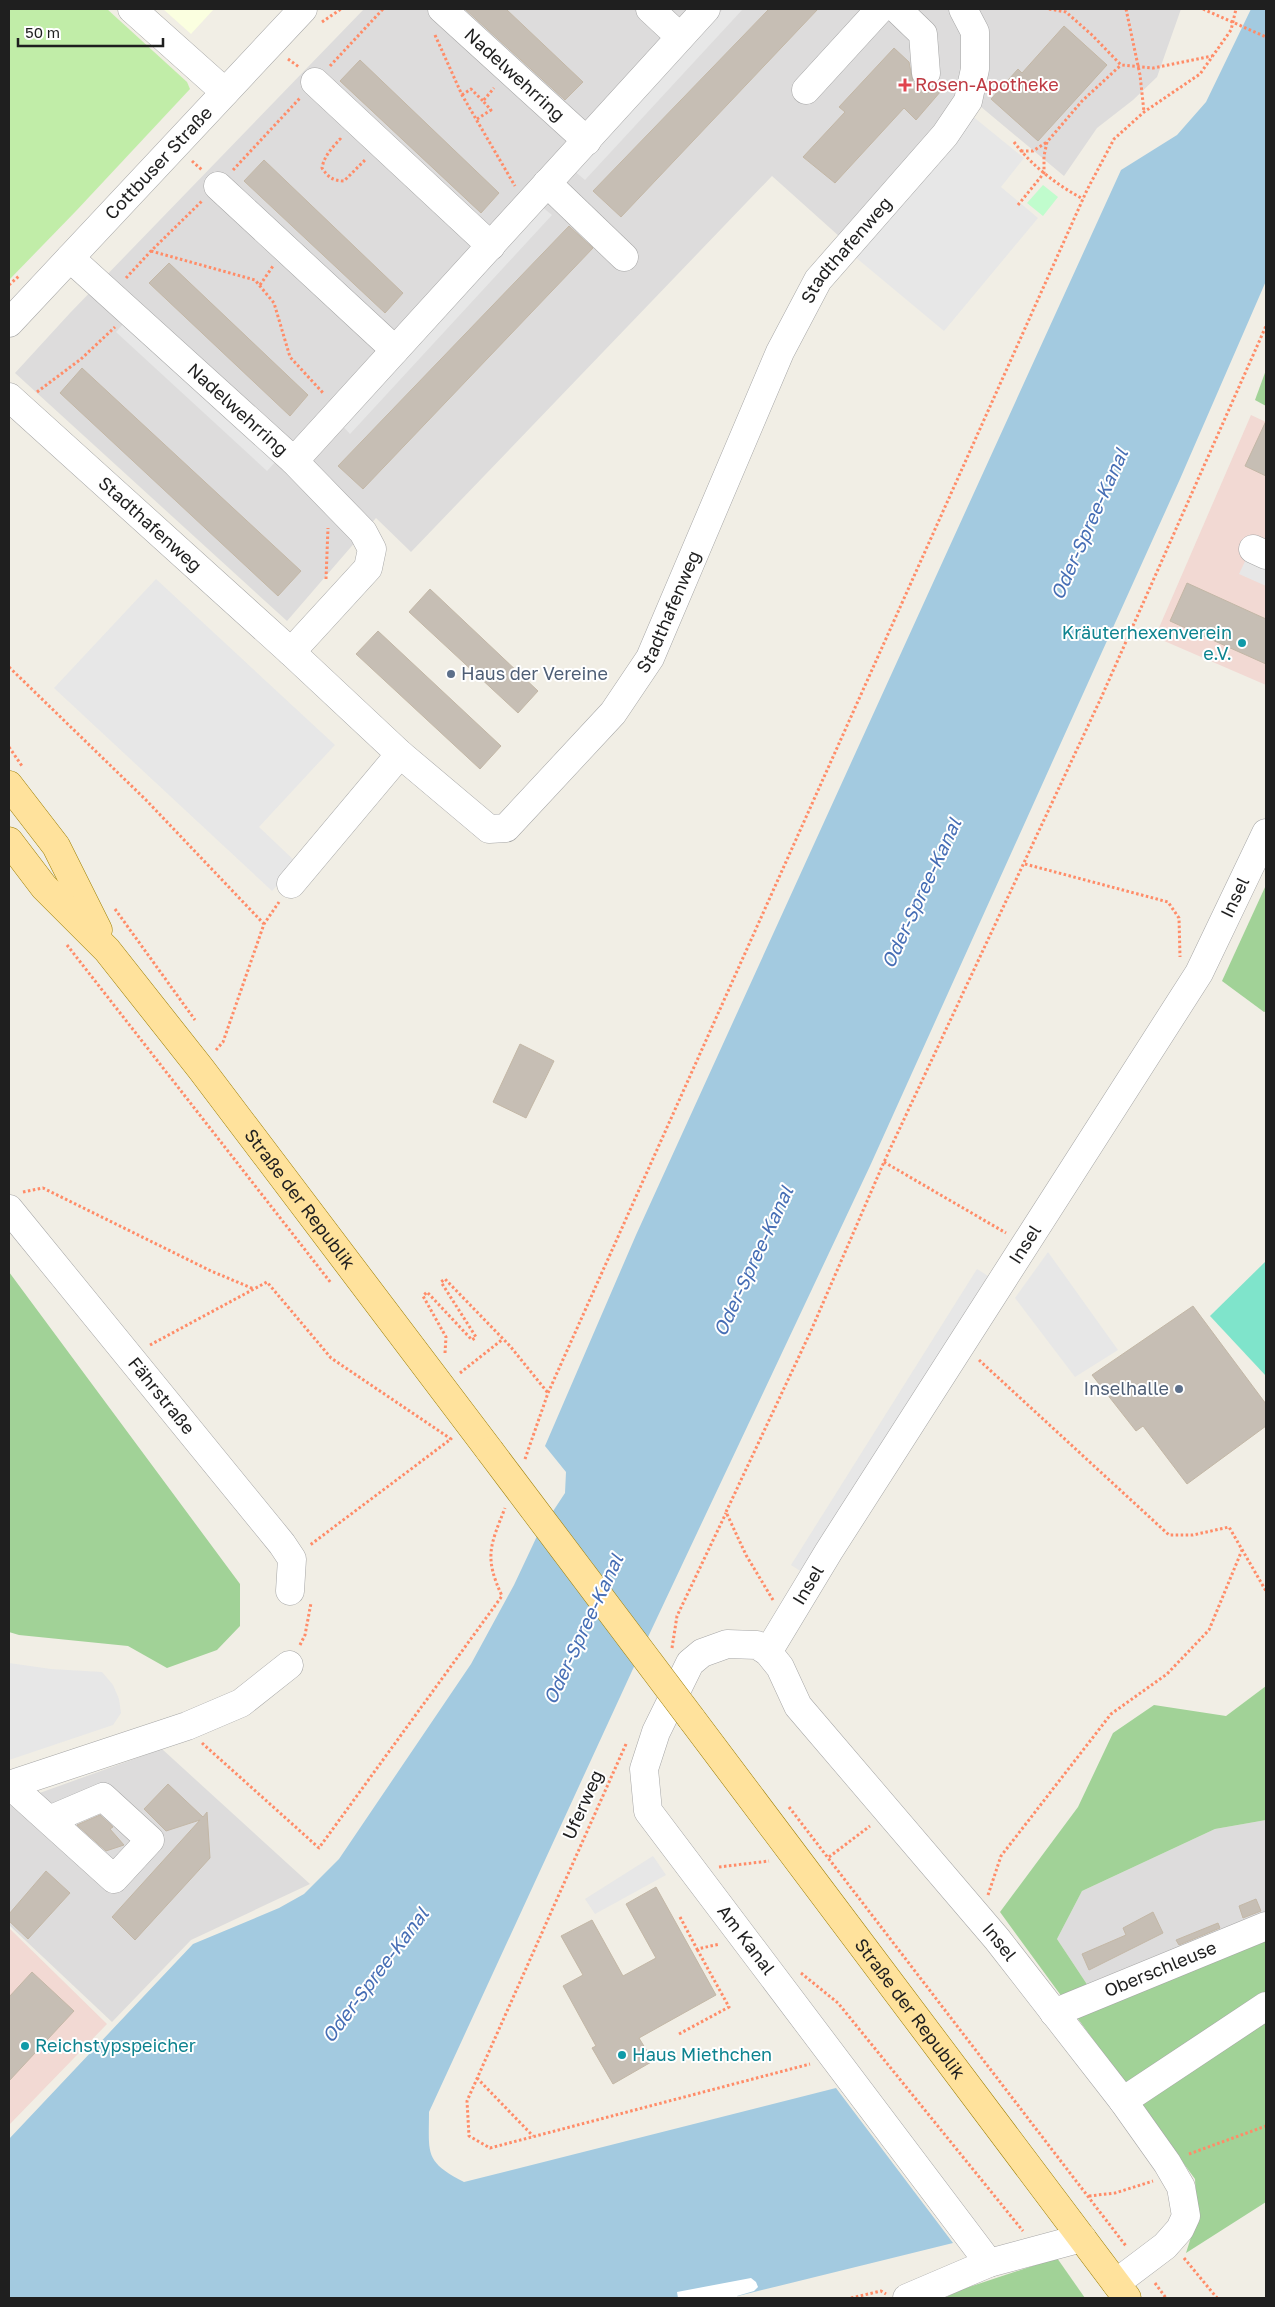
<svg xmlns="http://www.w3.org/2000/svg" width="1275" height="2307" font-family="'Golos Text',sans-serif">
  <rect width="100%" height="100%" fill="#f1eee5"/>
  <g fill="#dddcdc">
    <path d="M364,9H1181L1157,77L1133,100L1097,128L1064,176L962,91L931,132L840,237L772,176L411,552L376,518L287,621L15,373L70,313Z"/>
    <path d="M162,1749L310,1884L191,1940L112,2022L9,1925V1804Z"/>
    <path d="M1266,1820V1934L1098,2001L1057,1939L1082,1891L1215,1829Z"/>
  </g>
  <g fill="#f2d9d3">
    <path d="M1251,415L1266,422V685L1155,637Z"/>
    <path d="M9,1928L107,2024L9,2125Z"/>
  </g>
  <path fill="#fbffe0" d="M163,9H214L191,34Z"/>
  <path fill="#c1eda8" d="M9,9H107L187,82L190,89L76,211L9,280Z"/>
  <g fill="#a1d297">
    <path d="M1266,370V406L1255,400Z"/>
    <path d="M1266,885V1011L1264,1012L1222,981Z"/>
    <path d="M9,1272L240,1584V1626L217,1650L167,1668L128,1646L19,1635L9,1632Z"/>
    <path d="M1266,1686V1820L1215,1829L1082,1891L1057,1939L1098,2001L1266,1934V2202L1186,2253L1197,2218L1195,2179L1000,1912L1078,1807L1113,1733L1154,1705L1226,1716Z"/>
    <path d="M1057,2258L1085,2298H945L957,2291Z"/>
  </g>
  <path fill="#c0fccd" d="M1043,185L1058,197L1043,216L1027,203Z"/>
  <path fill="#7fe4cb" d="M1266,1261V1376L1210,1316Z"/>
  <g fill="#e7e7e7">
    <path d="M723,9H743L585,180L573,170Z"/>
    <path d="M971,115L1024,158L1001,187L1038,218L944,331L854,256Z"/>
    <path d="M541,206L552,215L350,434L340,423Z"/>
    <path d="M126,321L277,460L267,471L116,332Z"/>
    <path d="M1248,555L1266,563V586L1239,574Z"/>
    <path d="M156,579L335,745L259,827L298,864L272,891L54,688Z"/>
    <path d="M1048,1252L1118,1350L1075,1377L1015,1298Z"/>
    <path d="M977,1269L988,1276L802,1572L791,1565Z"/>
    <path d="M9,1663L51,1669L102,1672L113,1685L119,1699L121,1713L113,1725L9,1760Z"/>
    <path d="M653,1856L666,1875L595,1914L585,1899Z"/>
  </g>
  <path fill="#a3cae0" d="M1251,9H1266V281L1180,479L870,1166L632,1671L429,2112C429,2154 424,2161 464,2182L836,2088L953,2243L730,2298H9V2139L193,1944L279,1908L304,1894L339,1859L471,1664L514,1585L538,1534L565,1493L566,1472L545,1446L636,1235L1121,170L1177,135L1206,102Z"/>
  <path fill="#fff" d="M751,2278L756,2282L758,2287L754,2291L737,2296L738,2298H678L677,2292Z"/>
  <g fill="#c6beb4" stroke="#c3b7a6">
    <path d="M465,9H506L583,82L565,100Z"/>
    <path d="M769,9H818L621,217L593,191Z"/>
    <path d="M1064,26L1107,65L1038,141L991,99L1018,69L1022,73Z"/>
    <path d="M894,48L909,62L913,82L919,87L927,89L935,86L941,91L916,120L904,108L835,183L803,157L845,112L839,107Z"/>
    <path d="M360,60L499,193L481,213L340,81Z"/>
    <path d="M264,160L403,293L385,313L244,181Z"/>
    <path d="M569,226L593,248L363,489L338,466Z"/>
    <path d="M169,263L308,395L290,416L149,283Z"/>
    <path d="M82,368L301,571L278,596L60,393Z"/>
    <path d="M1266,421V476L1245,466Z"/>
    <path d="M1187,583L1266,619V664L1170,621Z"/>
    <path d="M430,589L538,691L518,713L409,612Z"/>
    <path d="M378,631L501,746L480,769L356,654Z"/>
    <path d="M520,1044L554,1061L526,1118L493,1102Z"/>
    <path d="M1193,1306L1266,1404V1426L1187,1484L1143,1426L1136,1431L1092,1375Z"/>
    <path d="M168,1784L203,1817L207,1812L210,1858L135,1940L112,1917L200,1820L166,1831L144,1809Z"/>
    <path d="M100,1815L113,1827L110,1829L124,1845L106,1851L77,1825Z"/>
    <path d="M46,1871L70,1893L28,1939L9,1921V1914Z"/>
    <path d="M656,1887L716,1995L639,2038L653,2061L613,2084L592,2048L596,2046L563,1986L583,1975L561,1936L592,1920L623,1976L656,1958L626,1904Z"/>
    <path d="M1256,1899L1261,1911L1243,1918L1239,1906Z"/>
    <path d="M1153,1912L1163,1933L1089,1970L1082,1954L1126,1935L1123,1928Z"/>
    <path d="M1218,1923L1220,1928L1179,1945L1176,1940Z"/>
    <path d="M32,1972L74,2011L9,2081V1997Z"/>
  </g>
  <g fill="none" stroke-linecap="round" stroke-linejoin="round">
    <g stroke="#a6a6a6" stroke-width="29">
      <g id="minor">
        <path d="M132,9L225,92"/>
        <path id="s1" d="M442,9L587,141"/>
        <path d="M650,9L680,37"/>
        <path d="M897,9L923,34L926,73"/>
        <path d="M315,82L491,246"/>
        <path d="M806,90L880,9"/>
        <path d="M547,183L624,257"/>
        <path d="M218,186L395,350"/>
        <path id="s2" d="M70,258L294,461L706,9"/>
        <path id="s3" d="M9,323L303,9"/>
        <path id="s4" d="M9,397L291,652L400,754L489,829L506,828L613,713L650,658L780,352L818,280L945,135L968,101L975,69V32L963,9"/>
        <path d="M1253,549L1266,555"/>
        <path d="M291,652L368,568L372,549L363,532L294,461"/>
        <path d="M291,884L400,754"/>
        <path id="s5" d="M9,1209L282,1544L292,1559L290,1591"/>
        <path id="s6" d="M768,1652L829,1551L1199,973L1266,833"/>
        <path d="M9,1785L187,1726L241,1703L289,1665"/>
        <path d="M10,1785L114,1879L150,1840L103,1797L49,1820"/>
        <path id="s7" d="M1054,2013L1266,1926"/>
        <path d="M1123,2101L1266,2006"/>
        <path id="s8" d="M989,2263L648,1811L644,1769L656,1732L690,1663L702,1653L727,1644L757,1645L768,1652L780,1667L798,1706L997,1939L1123,2101L1167,2163L1181,2187L1186,2216L1180,2229L1165,2246L1116,2283"/>
        <path d="M907,2298L989,2263L1082,2238"/>
      </g>
    </g>
    <g stroke="#9b7d00" stroke-width="29">
      <g id="major">
        <path d="M9,785L56,846L98,930"/>
        <path id="s9" d="M9,841L44,887L107,950L201,1069L490,1451"/>
        <path id="s10" d="M691,1718L1127,2298"/>
      </g>
    </g>
    <g stroke="#ff8c68" stroke-width="3" stroke-dasharray="2.5 2.5" stroke-linecap="butt">
      <path d="M1049,9L1066,12L1092,35L1121,65L1153,68L1212,56"/>
      <path d="M1126,9L1140,75L1144,112"/>
      <path d="M322,22L341,9"/>
      <path d="M435,35L462,95L515,186"/>
      <path d="M288,59L299,67"/>
      <path d="M330,66L383,9"/>
      <path d="M462,95L471,89L483,101"/>
      <path d="M477,119L491,110L483,101L494,88"/>
      <path d="M341,140L340,139C332,148 324,156 322,168C328,177 333,181 344,181L365,160"/>
      <path d="M1014,142C1032,166 1057,185 1083,199"/>
      <path d="M1021,151H1033L1047,142"/>
      <path d="M192,161L202,170"/>
      <path d="M233,170L300,98"/>
      <path d="M1018,205L1044,173V156L1047,142L1082,101L1121,65"/>
      <path d="M151,251L255,280L274,303L290,357L324,394"/>
      <path d="M126,278L151,251L202,201"/>
      <path d="M9,285L19,276"/>
      <path d="M260,285L273,266"/>
      <path d="M37,392L81,359L115,327"/>
      <path d="M326,579L328,528"/>
      <path d="M9,667L147,801L264,924"/>
      <path d="M9,747L22,766"/>
      <path d="M1025,864L1168,902L1179,918L1180,957"/>
      <path d="M115,909L195,1020"/>
      <path d="M67,945L331,1283"/>
      <path d="M216,1050L223,1042L264,924L279,902"/>
      <path d="M884,1162L1006,1233"/>
      <path d="M23,1192L43,1188L211,1271L254,1289"/>
      <path d="M150,1345L267,1282L331,1358L451,1439L310,1545"/>
      <path d="M445,1353L446,1337L423,1296L427,1292L472,1340L476,1337L441,1282L445,1279L510,1346L548,1393"/>
      <path d="M979,1360L1169,1535H1193L1229,1527L1266,1591"/>
      <path d="M460,1373L503,1339"/>
      <path d="M525,1459L548,1393L1087,190L1114,139L1144,112L1200,74L1231,30L1236,9"/>
      <path d="M773,1600L746,1555L726,1512L810,1333L884,1162L1101,698L1266,326"/>
      <path d="M300,1645L305,1635L311,1603"/>
      <path d="M672,1648L677,1616L726,1513"/>
      <path d="M202,1743L319,1848L502,1596C484,1557 490,1546 505,1508"/>
      <path d="M626,1744L467,2101L469,2136L490,2148L810,2064"/>
      <path d="M789,1807L1126,2246"/>
      <path d="M829,1857L870,1826"/>
      <path d="M719,1867L769,1861"/>
      <path d="M988,1895L1001,1856L1111,1714L1167,1674L1209,1630L1242,1550"/>
      <path d="M680,1917L697,1949L720,1944"/>
      <path d="M801,1973L838,2003L1023,2231"/>
      <path d="M679,2034L729,2007L697,1949"/>
      <path d="M477,2078L533,2136"/>
      <path d="M1189,2154L1266,2126"/>
      <path d="M1089,2196L1115,2193L1153,2181"/>
      <path d="M1184,2258L1217,2298"/>
      <path d="M1155,2283L1166,2298"/>
      <path d="M851,2298L881,2291L886,2294"/>
    </g>
    <use href="#minor" stroke="#fff" stroke-width="28"/>
    <use href="#major" stroke="#ffe29c" stroke-width="28"/>
    <g stroke="#9b7d00" stroke-width="29" stroke-linecap="butt">
      <path id="major-bridge" d="M490,1451L691,1718"/>
    </g>
    <path stroke="#ff8c68" stroke-width="3" stroke-dasharray="2.5 2.5" stroke-linecap="butt" d="M1203,9L1266,37"/>
    <use href="#major-bridge" stroke="#ffe29c" stroke-width="28"/>
  </g>
  <path fill="#e0444e" stroke="#fff" stroke-width="2" d="M902.5 77.5h5v5h5v5h-5v5h-5v-5h-5v-5h5z"/>
  <g fill="#0f9aa8" stroke="#fff" stroke-width="2">
    <circle cx="1242" cy="643" r="5"/>
    <circle cx="25" cy="2046" r="5"/>
    <circle cx="622" cy="2055" r="5"/>
  </g>
  <g fill="#5c6f8a" stroke="#fff" stroke-width="2">
    <circle cx="451" cy="674" r="5"/>
    <circle cx="1179" cy="1389" r="5"/>
  </g>
  <g text-anchor="middle" stroke-width="4" stroke-linejoin="round" paint-order="stroke">
    <g font-size="18" fill="#1f1f1f" stroke="#fff">
      <text dy="6" stroke="none"><textPath href="#s1" startOffset="98">Nadelwehrring</textPath></text>
      <text dy="6" stroke="none"><textPath href="#s3" startOffset="219">Cottbuser Straße</textPath></text>
      <text dy="6" stroke="none"><textPath href="#s4" startOffset="1341">Stadthafenweg</textPath></text>
      <text dy="6" stroke="none"><textPath href="#s2" startOffset="226">Nadelwehrring</textPath></text>
      <text dy="6" stroke="none"><textPath href="#s4" startOffset="190">Stadthafenweg</textPath></text>
      <text dy="6" stroke="none"><textPath href="#s4" startOffset="936">Stadthafenweg</textPath></text>
      <text dy="6" stroke="none"><textPath href="#s6" startOffset="888">Insel</textPath></text>
      <text dy="6" stroke="none"><textPath href="#s9" startOffset="462">Straße der Republik</textPath></text>
      <text dy="6" stroke="none"><textPath href="#s6" startOffset="482">Insel</textPath></text>
      <text dy="6" stroke="none"><textPath href="#s5" startOffset="241">Fährstraße</textPath></text>
      <text dy="6" stroke="none"><textPath href="#s6" startOffset="78">Insel</textPath></text>
      <text transform="translate(583 1805) rotate(-66)" y="6">Uferweg</text>
      <text transform="translate(746 1940) rotate(53)" y="6">Am Kanal</text>
      <text dy="6" stroke="none"><textPath href="#s8" startOffset="1182">Insel</textPath></text>
      <text dy="6" stroke="none"><textPath href="#s7" startOffset="115">Oberschleuse</textPath></text>
      <text dy="6" stroke="none"><textPath href="#s10" startOffset="364">Straße der Republik</textPath></text>
    </g>
    <g font-size="18" fill="#be3a42" stroke="#fff" text-anchor="start">
      <text x="915" y="91">Rosen-Apotheke</text>
    </g>
    <g font-size="18" fill="#0d838f" stroke="#fff" text-anchor="start">
      <text x="1232" y="639" text-anchor="end">Kräuterhexenverein<tspan x="1232" dy="21">e.V.</tspan></text>
      <text x="35" y="2052">Reichstypspeicher</text>
      <text x="632" y="2061">Haus Miethchen</text>
    </g>
    <g font-size="18" fill="#4e5e75" stroke="#fff" text-anchor="start">
      <text x="461" y="680">Haus der Vereine</text>
      <text x="1169" y="1395" text-anchor="end">Inselhalle</text>
    </g>
    <g font-size="19" font-style="italic" fill="#466eb5" stroke="#fff">
      <text transform="translate(1089 524) rotate(-66)" y="7">Oder-Spree-Kanal</text>
      <text transform="translate(921 893) rotate(-65)" y="7">Oder-Spree-Kanal</text>
      <text transform="translate(753 1261) rotate(-65)" y="7">Oder-Spree-Kanal</text>
      <text transform="translate(583 1629) rotate(-65)" y="7">Oder-Spree-Kanal</text>
      <text transform="translate(375 1975) rotate(-53)" y="7">Oder-Spree-Kanal</text>
    </g>
  </g>
  <rect width="1275" height="2307" fill="none" stroke="#1f1f1f" stroke-width="20"/>
  <path d="M18 38v8h145v-8" fill="none" stroke="#1f1f1f" stroke-width="2.5"/>
  <text x="25" y="38" font-size="15" fill="#1f1f1f" stroke="#ffffff" stroke-width="4" paint-order="stroke">50 m</text>
</svg>
